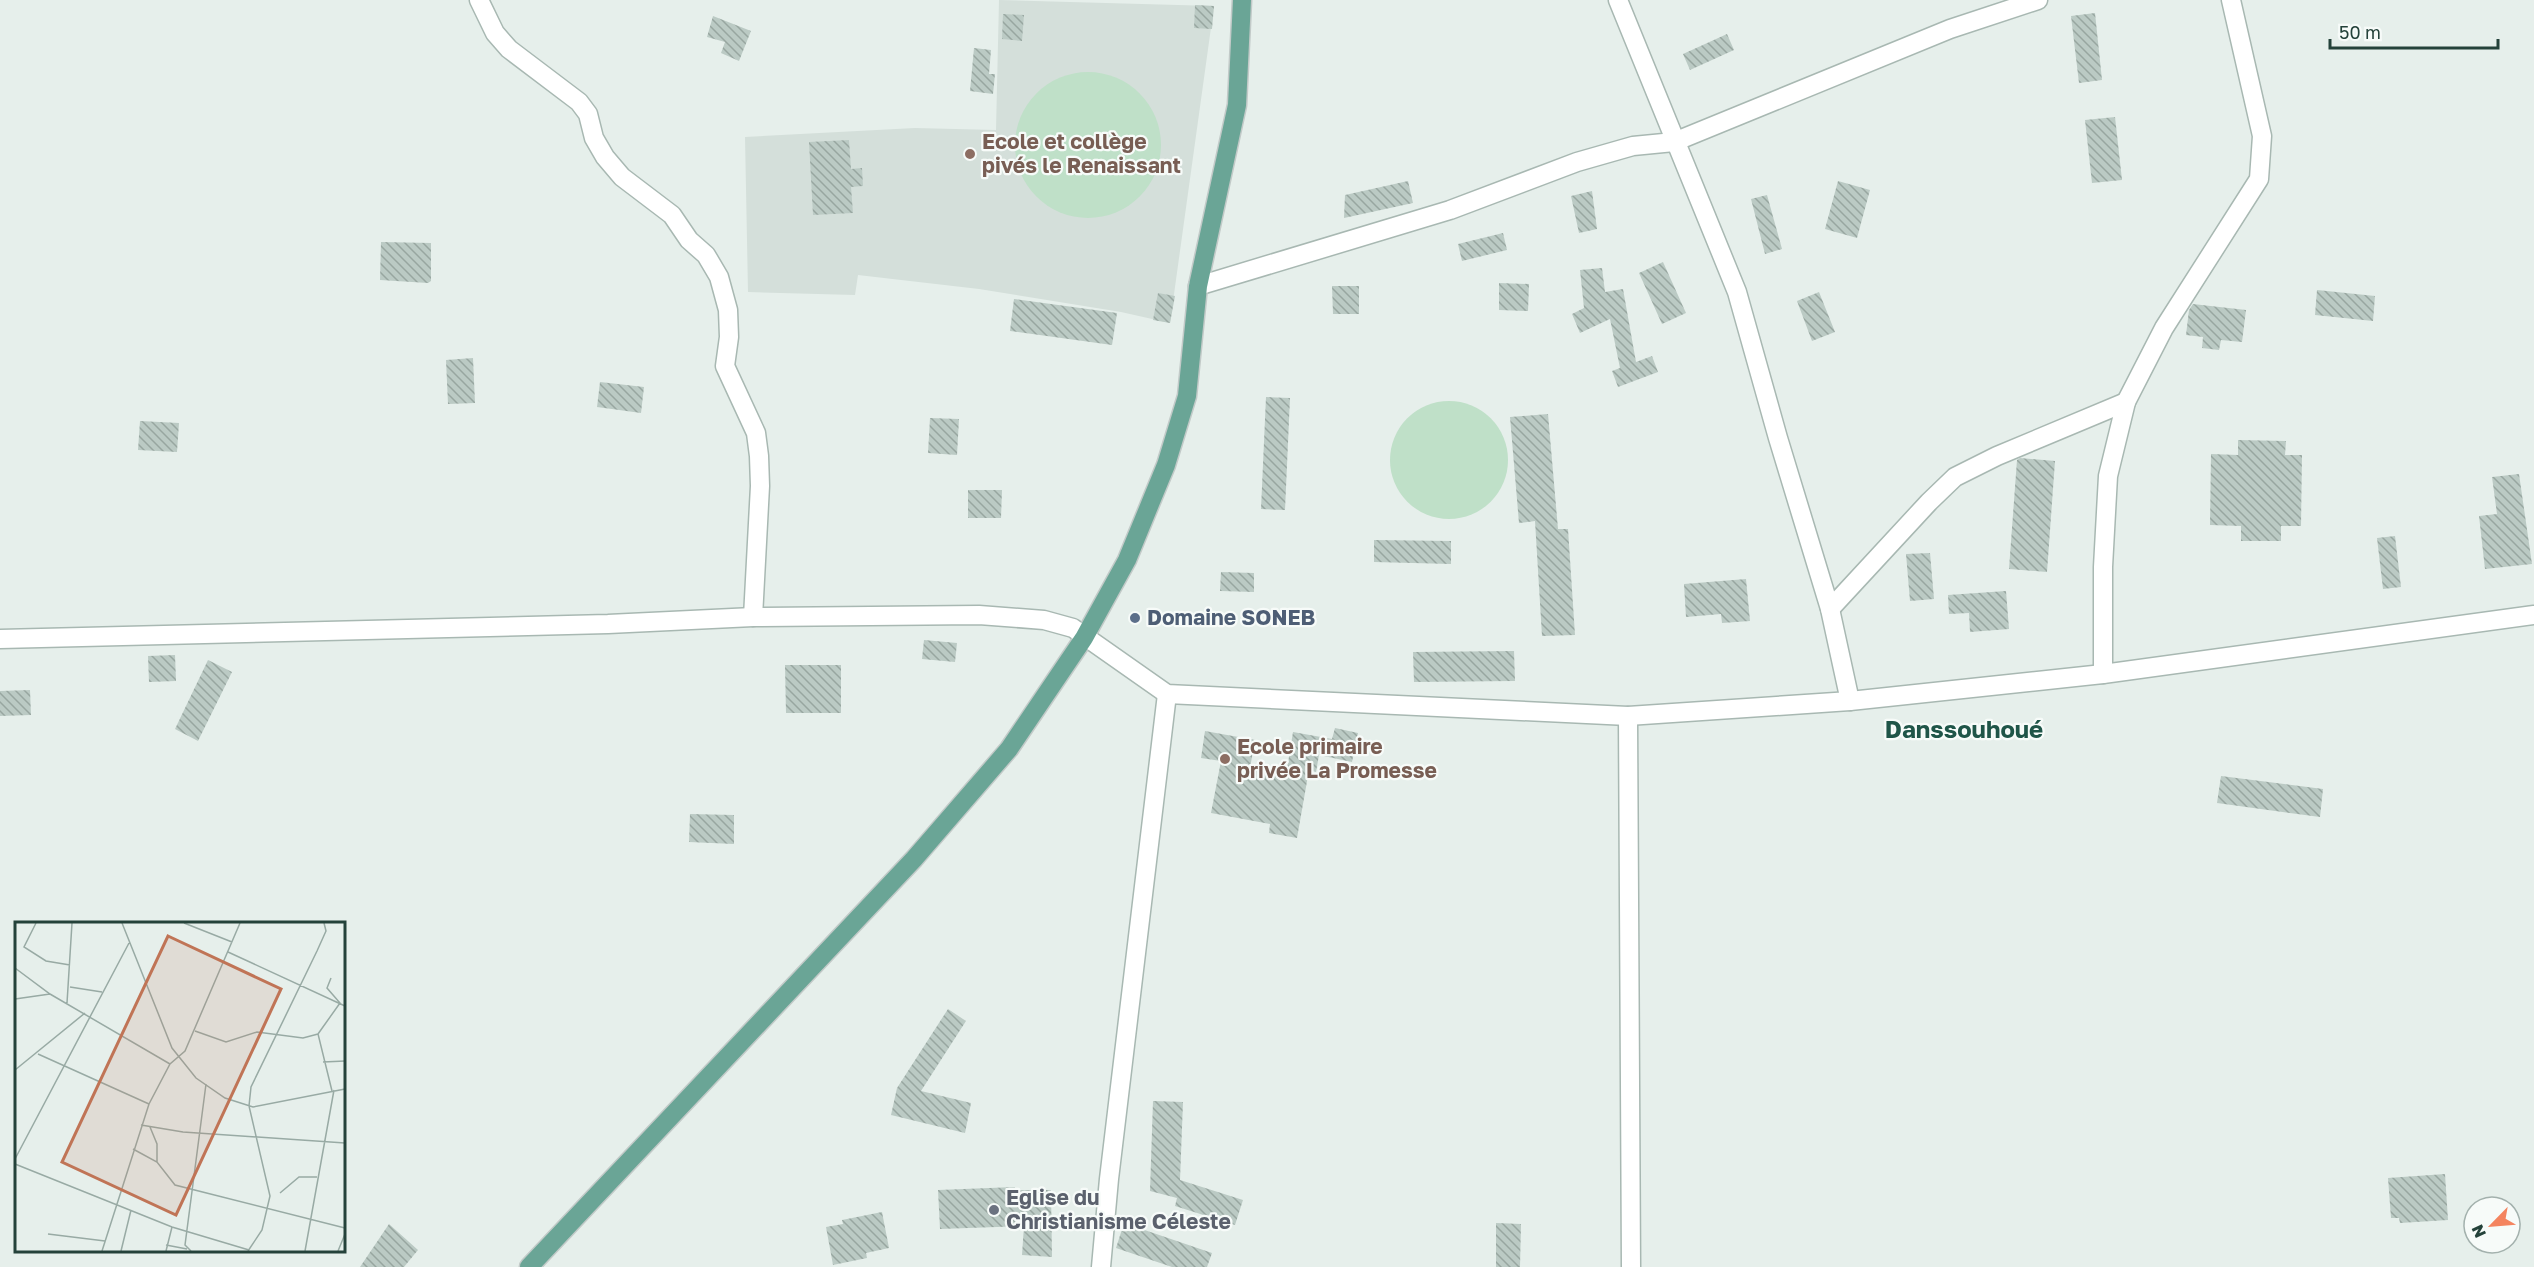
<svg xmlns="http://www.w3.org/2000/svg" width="2534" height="1267" font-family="'Golos Text',sans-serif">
  <defs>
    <pattern id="building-back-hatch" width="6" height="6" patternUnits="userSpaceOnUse" patternTransform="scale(1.5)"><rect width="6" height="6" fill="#bbcac4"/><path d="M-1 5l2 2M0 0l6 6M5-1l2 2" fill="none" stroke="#98a6a0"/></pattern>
  </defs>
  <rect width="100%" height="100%" fill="#e6efeb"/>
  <path fill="#d4dfda" d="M999,0L1214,6L1170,323L1121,312L979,289L858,275L855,295L748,292L745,137L915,128L996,130Z"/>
  <g fill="#bfe0c8">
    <circle cx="1088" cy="145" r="73"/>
    <circle cx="1449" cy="460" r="59"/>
  </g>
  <g fill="url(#building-back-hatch)">
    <path d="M1195,5L1214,6L1212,29L1194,28Z"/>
    <path d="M2095,13L2102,80L2079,83L2071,16Z"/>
    <path d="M1003,14L1024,15L1022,41L1002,39Z"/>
    <path d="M713,16L751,31L739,61L721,53L725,42L707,37Z"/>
    <path d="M1727,34L1734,50L1690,70L1683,54Z"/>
    <path d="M974,48L991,50L989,74H995L993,94L970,91Z"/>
    <path d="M2115,117L2122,180L2092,183L2085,120Z"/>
    <path d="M849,140L851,169L862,168L863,186L851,187L853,213L813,215L809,142Z"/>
    <path d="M1408,181L1413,203L1344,218L1345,195Z"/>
    <path d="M1838,181L1870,190L1857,238L1825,229Z"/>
    <path d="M1592,191L1597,229L1579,233L1571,196Z"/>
    <path d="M1767,195L1782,249L1765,254L1751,199Z"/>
    <path d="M1503,233L1507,250L1462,261L1458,244Z"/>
    <path d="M381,242L431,243V281L428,283L380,280Z"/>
    <path d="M1663,262L1686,313L1662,324L1639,273Z"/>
    <path d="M1602,268L1605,292L1623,289L1636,362L1652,356L1658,372L1618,387L1612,371L1620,368L1610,319L1580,333L1572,314L1584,308L1580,270Z"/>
    <path d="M1499,283L1529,284L1528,311L1499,310Z"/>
    <path d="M1332,286H1359V314H1333Z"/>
    <path d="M2317,290L2375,296L2373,321L2315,315Z"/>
    <path d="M1819,292L1835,332L1812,341L1797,301Z"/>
    <path d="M1158,293L1175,296L1170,323L1153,320Z"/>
    <path d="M1014,299L1117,313L1112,345L1010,331Z"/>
    <path d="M2193,304L2246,310L2242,342L2221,340L2219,350L2202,348L2203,337L2186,335L2189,310Z"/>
    <path d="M473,358L475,403L448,404L446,360Z"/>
    <path d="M600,382L644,387L641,413L597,407Z"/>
    <path d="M1266,397L1290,398L1285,510L1261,509Z"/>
    <path d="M1548,414L1558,529H1568L1575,635L1542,636L1535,521L1519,523L1510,417Z"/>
    <path d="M930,418L959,419L957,455L928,453Z"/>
    <path d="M140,421L179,423L177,452L138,450Z"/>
    <path d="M2238,440L2286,441L2285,455H2302L2301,526H2281V541H2241V526L2210,525L2211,454L2238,455Z"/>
    <path d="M2020,458L2055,461L2047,572L2009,569L2017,460Z"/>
    <path d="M2519,474L2532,564L2485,569L2479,516L2497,514L2492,477Z"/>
    <path d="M968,490H1002L1001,518H968Z"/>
    <path d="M2395,536L2401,587L2383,589L2377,538Z"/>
    <path d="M1374,540L1451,541V564L1374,562Z"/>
    <path d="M1930,553L1934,599L1910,601L1906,554Z"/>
    <path d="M1221,572L1254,573V592L1220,591Z"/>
    <path d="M1746,579L1750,621L1722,623L1721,614L1686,617L1684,584Z"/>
    <path d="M2006,591L2009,629L1970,632L1969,613L1949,614L1948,595Z"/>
    <path d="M924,640L957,643L955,662L922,659Z"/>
    <path d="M1514,651L1515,681L1414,682L1413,652Z"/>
    <path d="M175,655L176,681L149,682L148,656Z"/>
    <path d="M208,660L232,672L198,741L175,729Z"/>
    <path d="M785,665H841V713H786Z"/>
    <path d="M30,690L31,715L0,716V691Z"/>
    <path d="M1335,728L1358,733L1352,762L1319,755L1316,772L1309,770L1297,838L1269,833L1270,824L1211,813L1221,761L1201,758L1205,731L1255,740L1250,768L1286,775L1293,732L1332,739Z"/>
    <path d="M2221,776L2323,789L2320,817L2217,803Z"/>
    <path d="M690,814L734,815V844L689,842Z"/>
    <path d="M948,1009L966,1021L921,1091L971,1103L965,1133L891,1115L897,1088Z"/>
    <path d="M1153,1101L1183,1102L1180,1180L1243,1200L1235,1225L1175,1206L1177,1198L1150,1191Z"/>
    <path d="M2445,1174L2448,1220L2400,1223L2399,1218H2391L2388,1178Z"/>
    <path d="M1015,1187V1190H1051L1052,1257L1022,1255L1024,1226L940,1229L938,1190Z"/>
    <path d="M882,1212L889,1248L866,1253L867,1258L833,1265L826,1227L843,1224L842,1220Z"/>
    <path d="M1124,1223L1212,1253L1207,1267H1172L1116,1248Z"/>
    <path d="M1496,1223L1521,1224L1520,1267H1496Z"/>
    <path d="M389,1224L418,1250L404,1267H360Z"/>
  </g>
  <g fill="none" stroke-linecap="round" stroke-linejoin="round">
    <g stroke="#a8b8b2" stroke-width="21">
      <g id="minor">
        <path d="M479,0L495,33L509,49L579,102L588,114L594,138L605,157L622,177L672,215L689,240L706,255L719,277L728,310L729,337L725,366L756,433L759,456L760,486L753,617"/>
        <path d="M1618,0L1737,292L1778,438L1830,609L1850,701"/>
        <path d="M1198,286L1450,210L1577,162L1633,146L1674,142L1950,29L2038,0"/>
        <path d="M1830,609L1929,502L1955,477L1997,456L2126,402"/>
        <path d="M0,639L608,624L753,617L979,615L1044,620L1073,628L1167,694L1628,716L1850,701L2103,674L2534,615"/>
        <path d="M2103,674V567L2108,476L2126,402L2164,328L2259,179L2262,136L2231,0"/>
        <path d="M1628,716L1631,1267"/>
        <path d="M1101,1267L1109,1179L1167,694"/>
      </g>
    </g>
    <g stroke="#c2cac8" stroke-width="21">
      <path id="major" d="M529,1267L914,859L1009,749L1084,638L1127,560L1166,465L1187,396L1198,286L1237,105L1242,0"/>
    </g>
    <use href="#minor" stroke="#fff" stroke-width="18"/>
    <use href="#major" stroke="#6aa596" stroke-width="18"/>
  </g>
  <g fill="#8d6e63" stroke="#f7fbf9" stroke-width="2">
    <circle cx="970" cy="154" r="6"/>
    <circle cx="1225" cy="759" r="6"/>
  </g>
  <circle fill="#5c6f8a" stroke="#f7fbf9" stroke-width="2" cx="1135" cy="618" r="6"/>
  <circle fill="#6b7280" stroke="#f7fbf9" stroke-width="2" cx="994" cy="1210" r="6"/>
  <g text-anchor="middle" stroke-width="4.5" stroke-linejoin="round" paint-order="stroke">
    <g font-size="21" font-weight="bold" fill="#785e54" stroke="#f7fbf9" text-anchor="start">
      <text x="982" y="149">Ecole et collège<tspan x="982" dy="24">pivés le Renaissant</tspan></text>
      <text x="1237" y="754">Ecole primaire<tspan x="1237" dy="24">privée La Promesse</tspan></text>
    </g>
    <g font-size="21" font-weight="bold" fill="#4e5e75" stroke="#f7fbf9" text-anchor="start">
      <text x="1147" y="625">Domaine SONEB</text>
    </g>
    <g font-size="21" font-weight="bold" fill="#5b616d" stroke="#f7fbf9" text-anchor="start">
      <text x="1006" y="1205">Eglise du<tspan x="1006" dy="24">Christianisme Céleste</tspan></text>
    </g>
    <g font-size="24" font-weight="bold" fill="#1f5548" stroke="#f7fbf9">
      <text x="1964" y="738">Danssouhoué</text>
    </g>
  </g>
  <g transform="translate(15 922)">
    <rect width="330" height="330" fill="#e6efeb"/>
    <path fill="none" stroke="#98aaa4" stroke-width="1.5" d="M21,1L9,25L31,39L55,43M107,1L157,126L181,156L210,176L238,185L330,167M169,1L217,20M213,30L330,84M0,46L35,72L155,142M316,56L312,66L325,81L303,112L317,169M55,65L87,70M0,77L35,72M52,81L57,1M180,109L211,120L242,110L288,116L303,112M23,132L134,182M308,140L330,139M0,148L70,91M126,203L168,210L330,221M135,205L142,222V240M118,227L142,240L160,263L330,306M0,237L114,21M0,242L157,305L234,328M265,271L284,255H302M33,312L90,319M151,323L172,327M87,329L134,182L155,142L170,129L225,1M106,329L116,288M151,329L157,305M176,329L170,323L191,162M233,329L247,308L255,274L234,184L236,165L302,29L311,9L309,1M290,329L319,168M323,329L330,312"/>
    <path fill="#c07456" fill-opacity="0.15" stroke="#c07456" stroke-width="3" d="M153,14L266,67L161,293L47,240Z"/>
    <rect width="330" height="330" fill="none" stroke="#24423a" stroke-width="3"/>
  </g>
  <g transform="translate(2492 1225) rotate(245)"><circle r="28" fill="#f7fbf9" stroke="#a3b1ad" stroke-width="1.5"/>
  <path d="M0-4.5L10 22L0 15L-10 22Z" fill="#f4845f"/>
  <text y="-9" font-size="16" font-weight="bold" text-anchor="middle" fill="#24423a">N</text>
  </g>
  <path d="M2330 39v9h168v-9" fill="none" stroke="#24423a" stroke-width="3"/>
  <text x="2339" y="39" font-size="18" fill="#24423a" stroke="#f7fbf9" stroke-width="4.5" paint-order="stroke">50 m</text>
</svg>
